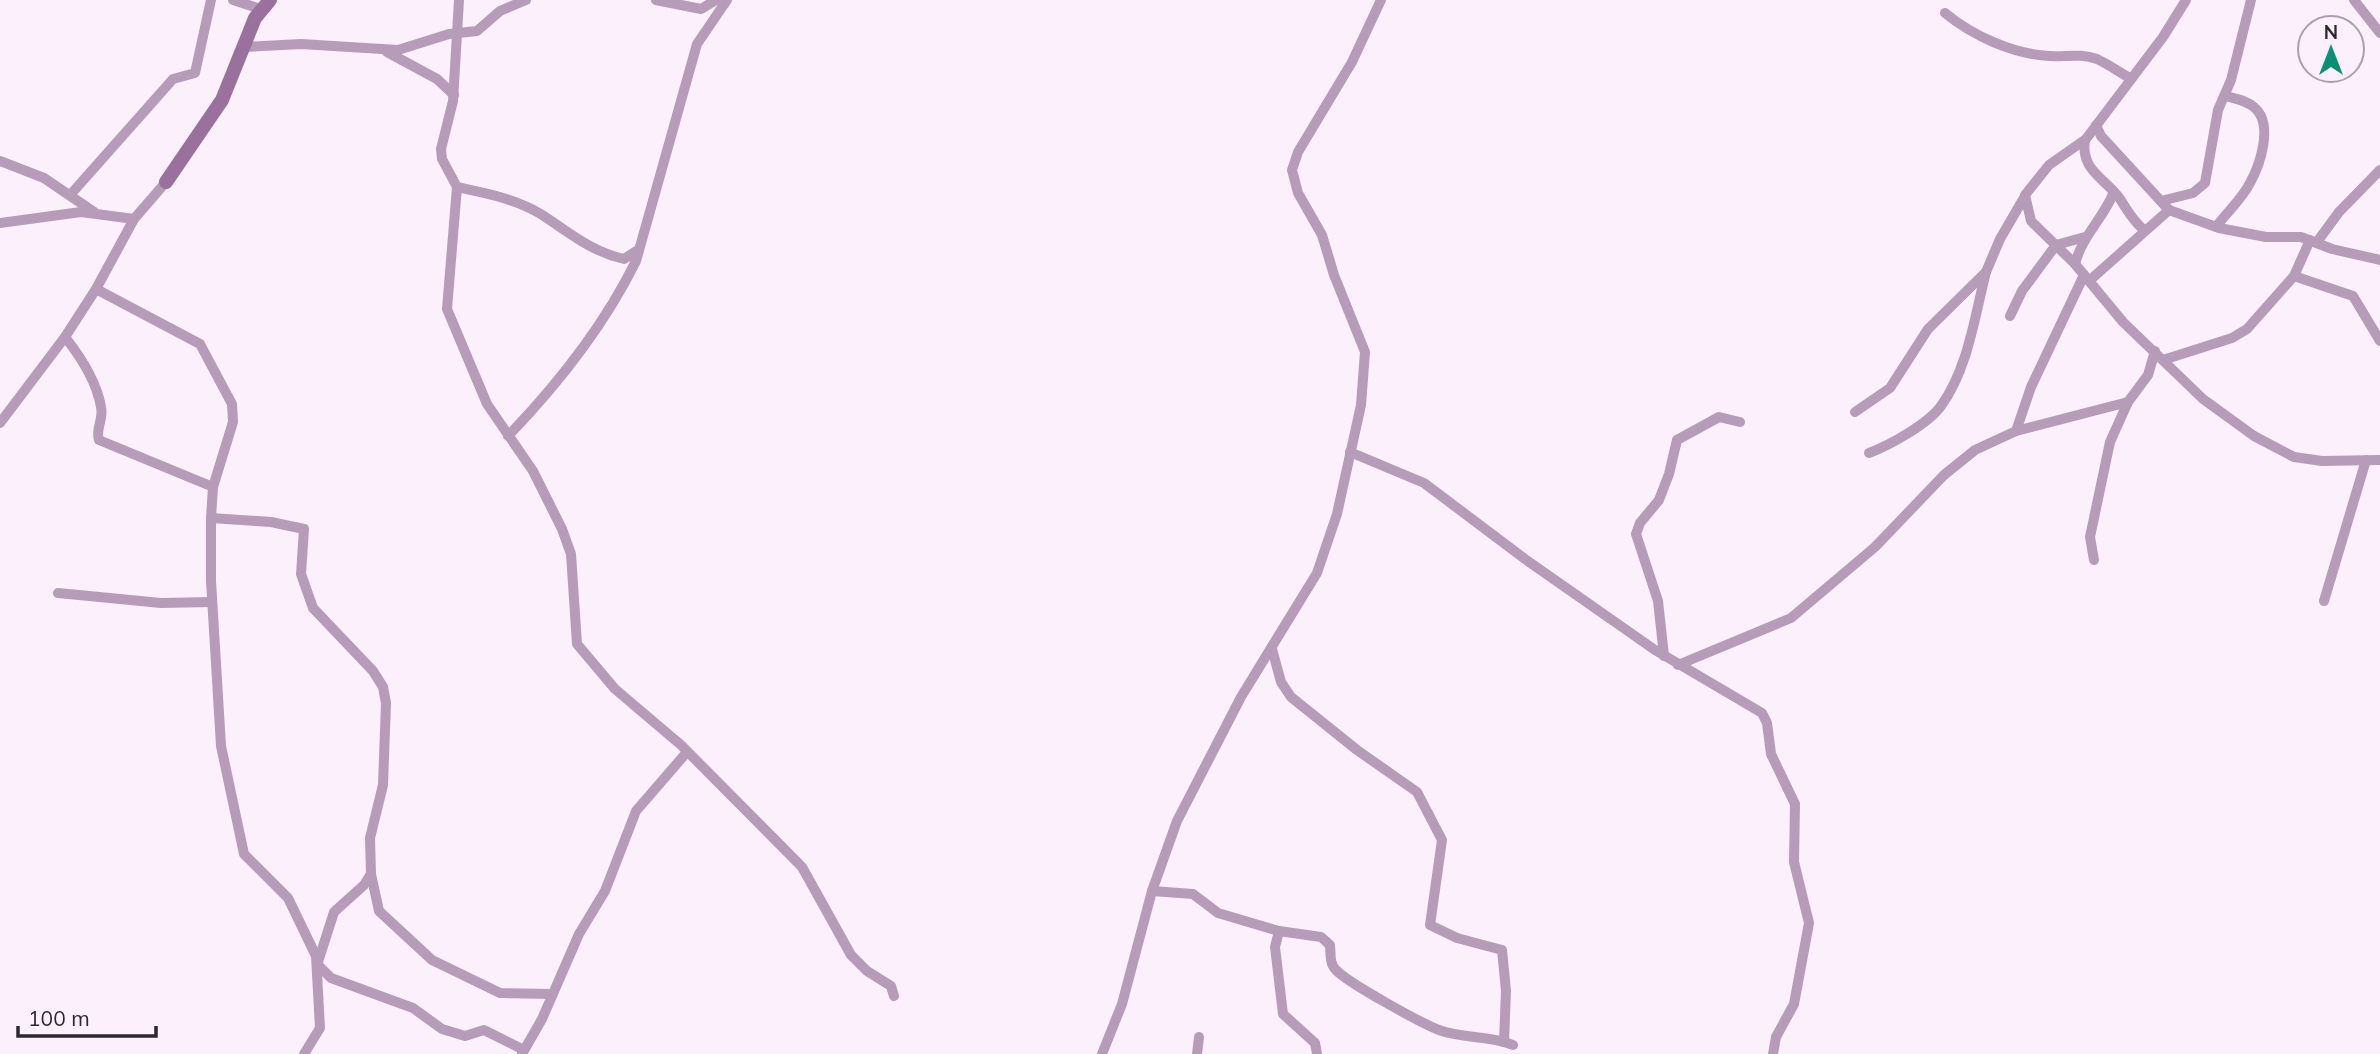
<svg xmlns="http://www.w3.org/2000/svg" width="2380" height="1054" font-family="Mulish,sans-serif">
  <rect width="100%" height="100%" fill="#fcf0fd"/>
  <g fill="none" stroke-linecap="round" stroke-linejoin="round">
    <g stroke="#b79cb9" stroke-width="10">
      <path d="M233,0L261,9"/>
      <path d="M459,0L453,101L441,149L442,159L457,187L447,309L487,404L533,471L562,529L571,554L577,644L615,689L681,745L802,867L851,955L867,971L891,986L894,996"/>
      <path d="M656,0L701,9L716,0"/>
      <path d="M2186,0L2163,37L2086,139L2049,165L2025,195L2031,221L2075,264L2123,322L2203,399L2254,436L2294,457L2322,461L2380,460"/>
      <path d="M2354,0L2380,33"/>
      <path d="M1945,13C1973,36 2013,54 2049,56C2066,57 2080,53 2097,59C2108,64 2119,72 2130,78"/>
      <path d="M244,47L301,44L398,50L449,34L477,31L500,11L526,0"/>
      <path d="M387,52L437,79L454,95"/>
      <path d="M2096,125L2101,136L2169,210L2219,228L2266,237H2301L2332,249L2380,260"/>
      <path d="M2085,140C2080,170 2105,178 2120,199C2128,211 2132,220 2144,230"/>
      <path d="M0,161L44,178L94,212"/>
      <path d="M457,187C485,193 513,198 539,213C568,231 589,251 624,259L638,250"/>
      <path d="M71,194L173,79L195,73L211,0"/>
      <path d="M2161,201L2193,193L2205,183L2218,110L2231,80L2251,0"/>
      <path d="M0,223L81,212L134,219"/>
      <path d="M2216,227C2227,212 2242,199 2250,183C2260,165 2273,126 2256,109C2249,101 2236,99 2226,96"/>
      <path d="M2317,242L2339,212L2380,170"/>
      <path d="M2056,245L2085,237"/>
      <path d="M2075,264C2082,236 2103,219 2114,192"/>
      <path d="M2294,276L2353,296L2380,341"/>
      <path d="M2089,281L2169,210"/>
      <path d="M96,289L200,344L232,404L233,422L213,487L211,518V581L221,746L244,854L288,898L316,956L320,1028L304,1054"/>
      <path d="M2010,316L2022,291L2056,245"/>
      <path d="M65,337C80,356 97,383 101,407C104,419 95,429 99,440L213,487"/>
      <path d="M2163,360L2232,338L2247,329L2294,276L2310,240"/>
      <path d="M1855,412L1890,388L1928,329L1986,272L2000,239L2025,196"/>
      <path d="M0,423L65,337L96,289L134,219L166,182"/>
      <path d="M2016,431L2031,387L2084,275"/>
      <path d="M508,436C559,383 604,326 636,261L697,44L727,0"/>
      <path d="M1350,452L1424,483L1525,559L1655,650L1762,713L1767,723L1771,754L1795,804L1794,862L1809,923L1794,1004L1776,1037L1773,1054"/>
      <path d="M1869,453C1890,445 1928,424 1941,406C1968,369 1975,315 1986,272"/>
      <path d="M211,518L271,522L304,529L301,574L313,608L373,671L383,687L386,703L383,785L370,838L371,874L364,885L334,912L318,962"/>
      <path d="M2094,560L2090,537L2110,442L2128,402L2148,375L2155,351"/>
      <path d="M58,593L161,603L212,602"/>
      <path d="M2324,601L2366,460"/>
      <path d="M1272,649L1281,682L1291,697L1357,750L1417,792L1442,840L1430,925L1457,938L1502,950L1506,991L1504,1042"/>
      <path d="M1664,656L1658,601L1636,534L1640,523L1659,500L1669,474L1677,440L1719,417L1740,422"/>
      <path d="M1678,665L1791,618L1875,547L1944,475L1975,450L2016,431L2128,402"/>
      <path d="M371,874L379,911L432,960L500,993L552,994"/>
      <path d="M1152,891L1193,894L1218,913L1279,931L1321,937L1330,945C1331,954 1329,963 1336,970C1348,983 1421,1023 1439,1030C1463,1039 1489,1035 1513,1045"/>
      <path d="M1279,931L1275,947L1283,1014L1315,1043L1317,1054"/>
      <path d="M318,965L331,978L413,1008L442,1029L465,1036L484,1030L524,1050"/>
      <path d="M522,1054L542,1019L579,934L605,891L636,811L687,752"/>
      <path d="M1102,1054L1122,1004L1152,891L1177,821L1241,697L1317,573L1337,514L1361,405L1365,352L1334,275L1322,235L1298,193L1292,170L1298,152L1352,62L1381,0"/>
      <path d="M1197,1054L1199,1037"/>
    </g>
    <path stroke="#99719c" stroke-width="14" d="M166,182L222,100L255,18L270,0"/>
  </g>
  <g transform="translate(2331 49)"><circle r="33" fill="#fcf0fd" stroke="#aaa0ab" stroke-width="2"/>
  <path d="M0-5L12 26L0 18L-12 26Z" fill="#0d8f76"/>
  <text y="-10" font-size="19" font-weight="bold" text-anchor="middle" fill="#2e272f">N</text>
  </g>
  <path d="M18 1026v10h138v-10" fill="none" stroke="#2e272f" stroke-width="3.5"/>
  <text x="28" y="1026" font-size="21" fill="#2e272f" stroke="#fcf0fd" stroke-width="5" paint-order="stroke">100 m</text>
</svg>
